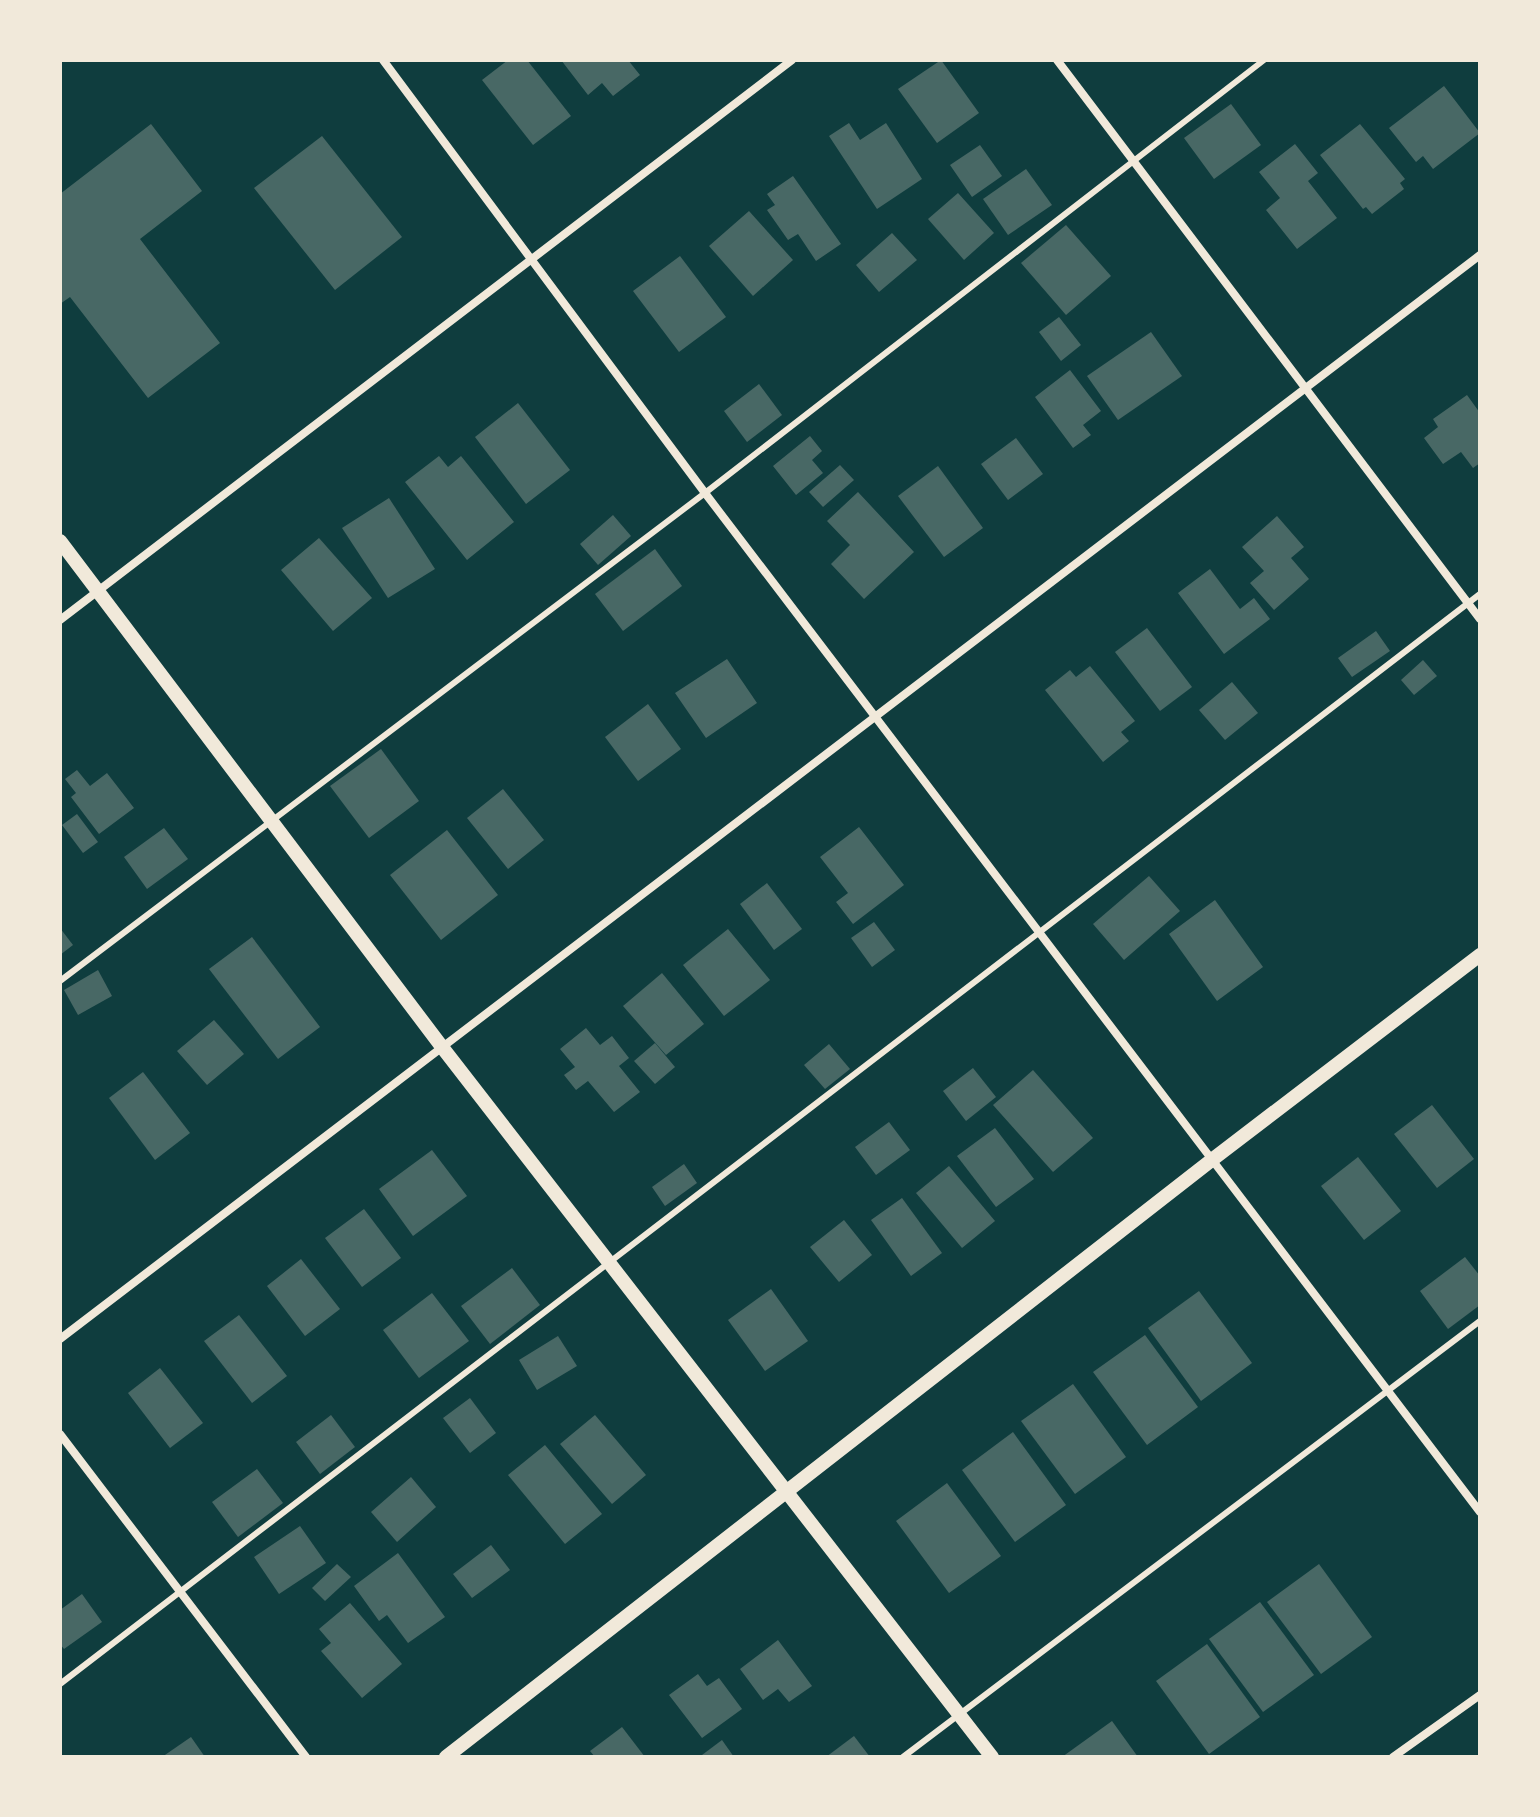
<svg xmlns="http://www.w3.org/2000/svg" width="1540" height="1817" font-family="Inter,sans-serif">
  <rect width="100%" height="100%" fill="#0f3d3e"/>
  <g fill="#486865">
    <path d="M508,60H527L571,116L533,145L482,80Z"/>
    <path d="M561,60H628L640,75L613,96L602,83L588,95Z"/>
    <path d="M941,60L979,113L937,143L898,89Z"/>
    <path d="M1444,86L1480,133L1433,169L1423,156L1416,162L1389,128Z"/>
    <path d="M1231,104L1261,145L1214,179L1184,138Z"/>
    <path d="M849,123L860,140L886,123L922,179L877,209L829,136Z"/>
    <path d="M151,124L202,191L140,239L220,343L148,398L70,297L60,304V194Z"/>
    <path d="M1360,124L1405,179L1400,183L1404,189L1372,214L1366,207L1363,209L1320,155Z"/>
    <path d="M322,136L402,237L335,290L254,188Z"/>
    <path d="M1295,144L1318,173L1308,181L1337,218L1297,249L1266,210L1280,198L1259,172Z"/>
    <path d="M980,145L1002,176L972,197L950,165Z"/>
    <path d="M1026,169L1052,205L1008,235L983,199Z"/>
    <path d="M793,176L841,244L816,261L798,234L788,240L767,210L775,205L767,194Z"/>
    <path d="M958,193L994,233L964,260L928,219Z"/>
    <path d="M749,211L793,260L753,296L709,246Z"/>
    <path d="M1066,225L1111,276L1066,315L1021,263Z"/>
    <path d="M892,233L917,260L879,292L856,265Z"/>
    <path d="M680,256L726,317L679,352L633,291Z"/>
    <path d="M1059,317L1081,345L1061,361L1039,332Z"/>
    <path d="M1151,332L1182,376L1118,420L1087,376Z"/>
    <path d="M1070,370L1101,411L1083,425L1091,435L1073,448L1035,397Z"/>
    <path d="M759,384L782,415L747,442L724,411Z"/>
    <path d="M1467,395L1480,413V463L1473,468L1461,452L1443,464L1424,438L1438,427L1433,419Z"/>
    <path d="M518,403L570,470L526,504L475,437Z"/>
    <path d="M810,436L822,451L812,460L823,473L796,495L773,466Z"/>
    <path d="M1016,438L1043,474L1008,500L981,464Z"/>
    <path d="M439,456L448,467L461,456L514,522L467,560L405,482Z"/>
    <path d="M840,465L854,480L823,507L809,492Z"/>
    <path d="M938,466L983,528L944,557L898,496Z"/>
    <path d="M858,492L914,552L864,599L831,564L850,545L827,521Z"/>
    <path d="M389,498L435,569L388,598L342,528Z"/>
    <path d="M613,515L631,536L598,565L580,544Z"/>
    <path d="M1277,516L1304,547L1291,558L1309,579L1274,610L1250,583L1264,571L1242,547Z"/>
    <path d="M319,538L372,598L333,631L281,570Z"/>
    <path d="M655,549L682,586L623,631L595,594Z"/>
    <path d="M1210,569L1240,609L1254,598L1270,619L1224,654L1178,593Z"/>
    <path d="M1147,628L1192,687L1160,711L1115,652Z"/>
    <path d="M1376,631L1390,651L1352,677L1338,658Z"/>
    <path d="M727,659L757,703L706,738L675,693Z"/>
    <path d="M1423,660L1437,676L1414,695L1401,680Z"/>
    <path d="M1090,666L1135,721L1121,732L1129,741L1103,762L1045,690L1070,670L1076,677Z"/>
    <path d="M1232,682L1258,713L1225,740L1199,710Z"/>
    <path d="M648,704L681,749L638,781L605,737Z"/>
    <path d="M381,749L419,801L369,838L330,786Z"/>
    <path d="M77,770L90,786L107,773L134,808L99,834L71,797L76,793L65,779Z"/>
    <path d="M503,789L544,840L508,869L467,818Z"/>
    <path d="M77,814L98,842L83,853L62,825Z"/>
    <path d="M859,827L904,885L853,924L836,902L848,893L820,857Z"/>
    <path d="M164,828L188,859L147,889L124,857Z"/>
    <path d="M447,830L498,895L441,940L390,875Z"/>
    <path d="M1149,876L1180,911L1124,960L1093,924Z"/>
    <path d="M767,883L802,929L774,950L740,904Z"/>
    <path d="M1215,900L1263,967L1217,1001L1169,934Z"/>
    <path d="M874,922L895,950L872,967L851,938Z"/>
    <path d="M60,928L73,945L60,955Z"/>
    <path d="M728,929L770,980L724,1016L683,965Z"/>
    <path d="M252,937L320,1027L278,1059L209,969Z"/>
    <path d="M98,970L112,996L78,1015L64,990Z"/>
    <path d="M662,973L704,1024L666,1055L623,1006Z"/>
    <path d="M214,1020L244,1054L207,1085L177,1051Z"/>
    <path d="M586,1028L600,1045L612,1036L629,1058L619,1066L640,1092L614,1112L588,1081L576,1090L564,1075L575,1067L560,1049Z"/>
    <path d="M655,1043L675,1067L655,1084L634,1061Z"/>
    <path d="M829,1044L850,1069L825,1089L804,1065Z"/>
    <path d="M973,1068L996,1097L966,1121L943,1091Z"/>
    <path d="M1033,1070L1093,1138L1053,1172L993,1105Z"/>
    <path d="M143,1072L190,1133L155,1160L109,1098Z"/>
    <path d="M1432,1105L1474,1159L1437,1188L1394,1134Z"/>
    <path d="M889,1122L910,1150L876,1175L855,1147Z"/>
    <path d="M995,1128L1034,1179L996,1207L957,1156Z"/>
    <path d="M432,1150L467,1196L413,1236L379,1189Z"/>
    <path d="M1358,1157L1401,1211L1364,1240L1321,1186Z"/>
    <path d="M684,1164L697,1183L665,1206L652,1187Z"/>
    <path d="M949,1166L995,1221L962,1248L916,1193Z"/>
    <path d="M902,1198L942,1253L911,1276L871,1220Z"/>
    <path d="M364,1209L401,1258L362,1287L325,1238Z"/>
    <path d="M844,1220L872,1255L839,1282L810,1247Z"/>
    <path d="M1465,1257L1480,1276V1305L1448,1329L1420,1291Z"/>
    <path d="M301,1259L340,1309L305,1336L267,1286Z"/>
    <path d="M512,1268L540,1305L490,1344L461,1306Z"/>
    <path d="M771,1289L808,1341L765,1371L728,1320Z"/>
    <path d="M1199,1291L1252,1363L1201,1401L1148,1328Z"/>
    <path d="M432,1293L469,1341L419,1378L383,1330Z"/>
    <path d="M239,1315L287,1376L252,1403L204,1341Z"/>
    <path d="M1145,1335L1198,1407L1147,1445L1093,1372Z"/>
    <path d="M558,1336L577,1366L537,1390L519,1360Z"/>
    <path d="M160,1368L203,1423L170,1448L128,1393Z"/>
    <path d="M1073,1384L1126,1457L1075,1494L1021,1421Z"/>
    <path d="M470,1398L496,1433L470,1453L443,1418Z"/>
    <path d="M331,1415L355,1447L320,1474L296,1442Z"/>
    <path d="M595,1415L646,1475L612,1504L560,1444Z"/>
    <path d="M1013,1432L1066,1505L1015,1542L962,1470Z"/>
    <path d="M545,1445L602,1514L565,1544L508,1475Z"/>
    <path d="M257,1469L283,1503L238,1537L212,1502Z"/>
    <path d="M411,1477L436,1507L397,1542L371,1512Z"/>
    <path d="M947,1483L1001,1556L949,1593L896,1521Z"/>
    <path d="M300,1526L326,1563L279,1594L254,1557Z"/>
    <path d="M491,1545L510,1570L472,1598L453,1574Z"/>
    <path d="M398,1553L445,1617L408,1643L387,1615L379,1621L354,1586Z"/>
    <path d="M337,1564L351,1577L325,1601L312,1588Z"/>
    <path d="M1319,1564L1372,1637L1321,1674L1267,1602Z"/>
    <path d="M82,1594L102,1622L64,1649L60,1644V1610Z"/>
    <path d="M1260,1602L1314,1675L1263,1712L1209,1639Z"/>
    <path d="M350,1603L402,1664L362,1698L321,1651L331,1643L319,1629Z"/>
    <path d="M778,1640L812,1686L789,1702L778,1689L763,1700L740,1669Z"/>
    <path d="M1207,1644L1260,1717L1209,1754L1156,1681Z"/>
    <path d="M698,1674L707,1686L719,1678L742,1709L702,1738L669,1695Z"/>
    <path d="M1112,1721L1138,1757H1062Z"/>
    <path d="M622,1727L645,1757H595L590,1751Z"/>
    <path d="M854,1736L870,1757H826Z"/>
    <path d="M191,1737L205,1757H162Z"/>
    <path d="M722,1740L734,1757H703L702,1755Z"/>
  </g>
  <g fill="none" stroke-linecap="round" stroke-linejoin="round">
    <g stroke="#f1e9da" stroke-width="6">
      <path d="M60,981L705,493L1264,60"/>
      <path d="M60,1684L1480,594"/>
      <path d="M903,1757L1480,1321"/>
    </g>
    <g stroke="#f1e9da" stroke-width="8">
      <path d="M383,60L705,493L1480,1512"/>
      <path d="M1057,60L1480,619"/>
      <path d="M60,620L792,60"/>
      <path d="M60,1339L1480,255"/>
      <path d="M60,1434L306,1757"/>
      <path d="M1393,1757L1480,1695"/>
    </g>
    <g stroke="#f1e9da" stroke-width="14">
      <path d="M60,541L442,1047L992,1757"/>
      <path d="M446,1757L1213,1159L1480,955"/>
    </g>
  </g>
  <rect width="1540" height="1817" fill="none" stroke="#f1e9da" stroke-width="124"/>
</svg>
